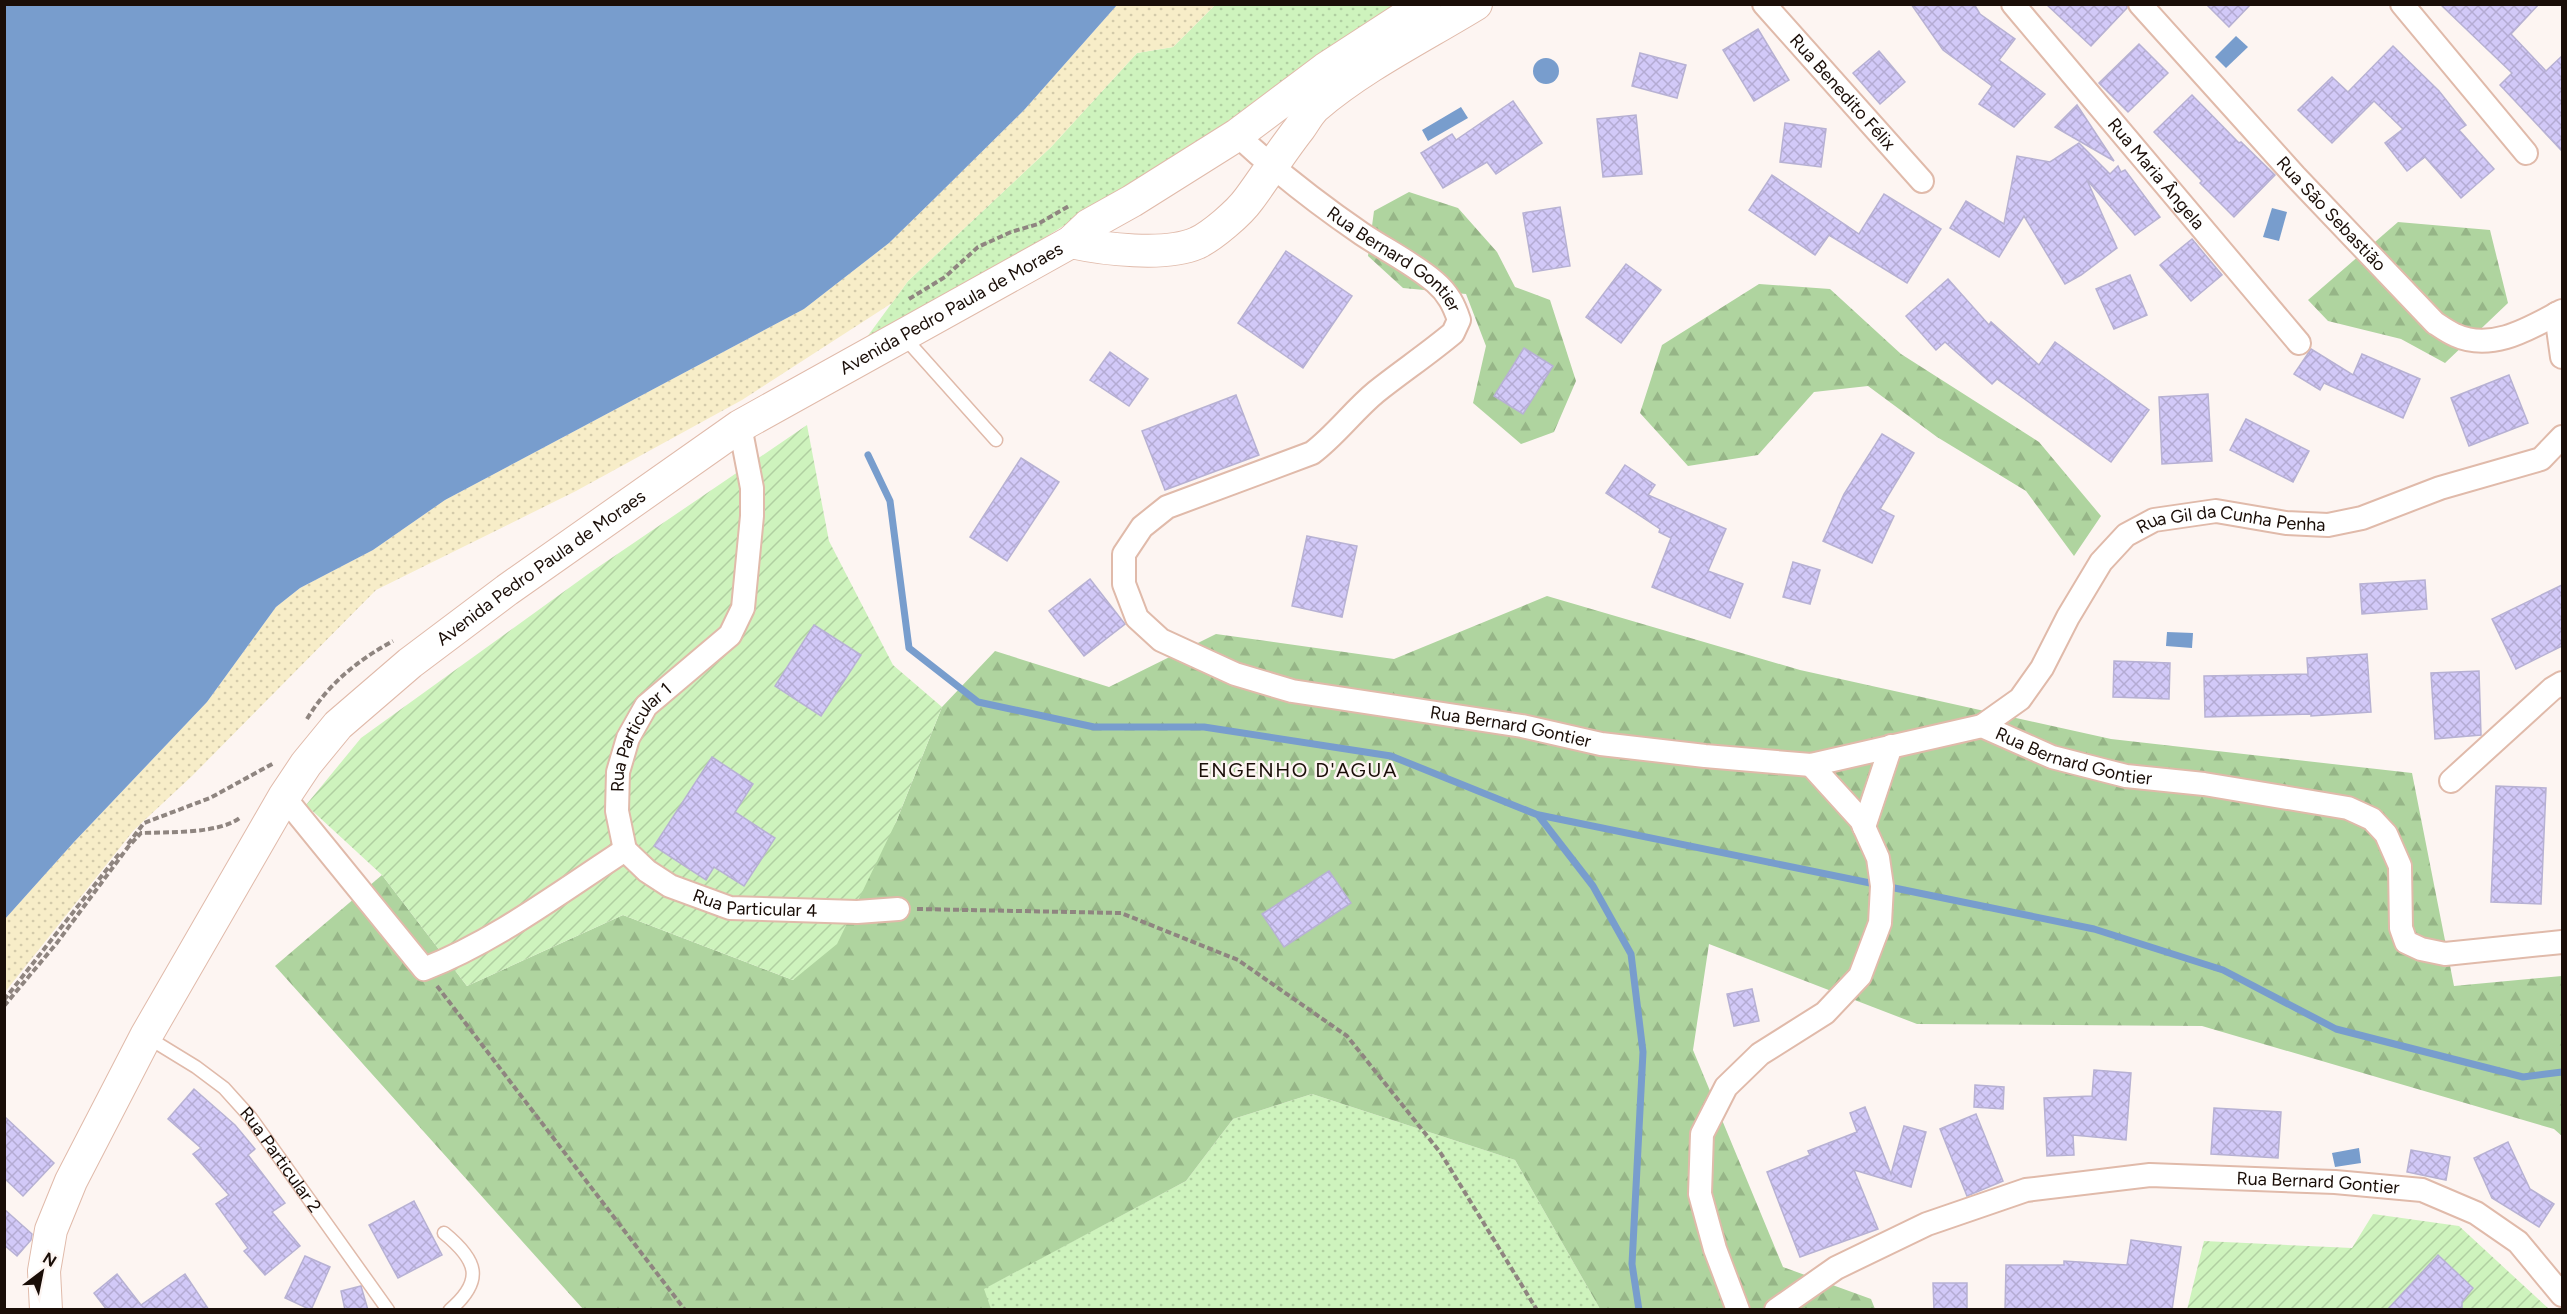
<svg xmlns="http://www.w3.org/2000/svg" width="2567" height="1314" font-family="Figtree,sans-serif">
  <defs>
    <pattern id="grass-dots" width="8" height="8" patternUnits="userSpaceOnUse" patternTransform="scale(1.5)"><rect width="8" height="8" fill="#cef3bd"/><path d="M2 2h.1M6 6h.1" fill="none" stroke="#b0cfa1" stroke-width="1.8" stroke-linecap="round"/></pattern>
    <pattern id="forest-firs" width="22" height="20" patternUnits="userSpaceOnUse" patternTransform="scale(1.5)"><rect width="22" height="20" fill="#afd49f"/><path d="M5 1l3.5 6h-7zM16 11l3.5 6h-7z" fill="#96b587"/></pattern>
    <pattern id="sand-dots" width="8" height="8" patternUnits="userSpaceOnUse" patternTransform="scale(1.5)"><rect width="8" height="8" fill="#f7edc8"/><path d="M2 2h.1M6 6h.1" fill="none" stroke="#d3caaa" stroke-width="1.8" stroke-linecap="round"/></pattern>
    <pattern id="garden-furrows" width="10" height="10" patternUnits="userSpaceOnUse" patternTransform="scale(1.5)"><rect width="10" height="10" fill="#cef3bd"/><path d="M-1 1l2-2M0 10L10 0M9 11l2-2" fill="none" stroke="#b0cfa1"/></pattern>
    <pattern id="building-cross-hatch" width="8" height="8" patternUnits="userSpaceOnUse" patternTransform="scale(1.5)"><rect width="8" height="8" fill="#d2c9f8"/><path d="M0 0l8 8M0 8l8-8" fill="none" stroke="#b4abd3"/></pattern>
  </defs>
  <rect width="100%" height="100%" fill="#fdf5f2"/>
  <g fill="url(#grass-dots)">
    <path d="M1215,5H1405L1209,134L873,346L867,337L908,281L1051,147L1137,53L1173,47Z"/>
    <path d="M1312,1094L1515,1160L1600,1309L991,1310L983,1289L1186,1181L1233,1119Z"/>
  </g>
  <g fill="url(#forest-firs)">
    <path d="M1409,192L1458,208L1497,252L1515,287L1550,300L1576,381L1554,432L1521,444L1473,403L1486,346L1466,294L1403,288L1368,256L1374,211Z"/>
    <path d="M2398,222L2490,230L2508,303L2445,363L2401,339L2328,321L2308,300Z"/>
    <path d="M1759,284L1830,289L1901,354L2039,442L2101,516L2074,556L2026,491L1937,437L1868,386L1814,392L1758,455L1688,466L1640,413L1662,345Z"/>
    <path d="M1547,596L1800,670L2111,739L2412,773L2454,986L2562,976V1136L2554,1129L2202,1026L1917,1024L1709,944L1693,1050L1783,1267L1871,1299L1875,1309H1600L1515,1160L1312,1094L1233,1119L1186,1181L984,1289L991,1309H583L275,966L382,875L467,986L623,915L793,980L896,822L942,707L995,651L1109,687L1216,634L1394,659Z"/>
  </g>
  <path fill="url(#sand-dots)" d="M1117,5H1215L1173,47L1137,53L1051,147L908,281L892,303L742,400L576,491L376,590L192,776L134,830L5,992V919L74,842L207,702L276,607L300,588L373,550L445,500L804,309L889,243L932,201L1025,109Z"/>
  <g fill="url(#garden-furrows)">
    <path d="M807,425L829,541L893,665L942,707L896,822L837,944L793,980L623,915L467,986L382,875L306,805L361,738L591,572Z"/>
    <path d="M2373,1214L2459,1226L2549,1309L2187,1310L2204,1241L2352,1248Z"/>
  </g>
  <g fill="#789dcd">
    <path d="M5,4H1117V5L1025,109L932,201L889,243L804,309L445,500L373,550L300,588L276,607L207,702L74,842L5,919Z"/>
    <path d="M2236,36L2248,47L2226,68L2215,57Z"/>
    <circle cx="1546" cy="71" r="13"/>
    <path d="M1461,107L1468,118L1428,141L1422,130Z"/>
    <path d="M2272,208L2287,212L2279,241L2263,237Z"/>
    <path d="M2167,632L2193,633L2192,648L2166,646Z"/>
    <path d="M2359,1148L2361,1163L2335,1167L2332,1153Z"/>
  </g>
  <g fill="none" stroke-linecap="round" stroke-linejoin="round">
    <g stroke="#789dcd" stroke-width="7">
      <path d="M868,455L890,501L909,648L978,702L1094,727H1204L1391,756L1538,815L1593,886L1631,954L1643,1052L1632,1264L1639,1310"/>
      <path d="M1539,815L2094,929L2223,970L2336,1029L2523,1077L2562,1072"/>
    </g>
  </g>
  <g fill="url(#building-cross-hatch)" stroke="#b7b1d3" stroke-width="1.5">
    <path d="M1911,4H1974L1980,14L2015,39L1999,60L2045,94L2014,127L1979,104L1992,86L1943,50Z"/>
    <path d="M2046,4H2127V8L2091,46Z"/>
    <path d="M2206,4H2251L2229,27Z"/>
    <path d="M2440,4H2539L2511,34L2546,71L2562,56V151L2500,85L2512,73Z"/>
    <path d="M1758,29L1789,80L1754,101L1723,50Z"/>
    <path d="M2139,44L2168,73L2128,112L2099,83Z"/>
    <path d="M2393,46L2439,91L2466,125L2459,130L2494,169L2461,198L2425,157L2407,171L2385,143L2403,129L2374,101L2332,143L2298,110L2332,77L2348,92Z"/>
    <path d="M1879,51L1905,82L1880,104L1853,73Z"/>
    <path d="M1640,53L1686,65L1677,98L1632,86Z"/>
    <path d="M2192,95L2239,143L2241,142L2275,175L2234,217L2200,183L2202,181L2154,132Z"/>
    <path d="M1513,101L1542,143L1496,174L1487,162L1443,188L1421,153L1452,134L1456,140Z"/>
    <path d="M2077,105L2114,161L2055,127Z"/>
    <path d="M1636,115L1642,174L1603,177L1597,119Z"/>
    <path d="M1785,123L1826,129L1821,167L1780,162Z"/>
    <path d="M2079,143L2110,174L2118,166L2121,172L2125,170L2160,217L2135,235L2087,180L2117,248L2081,275L2065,284L2024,216L1999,257L1950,228L1966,201L2004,224L2017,156L2050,162Z"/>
    <path d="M1772,175L1859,234L1884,194L1941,229L1907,283L1829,235L1815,255L1749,210Z"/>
    <path d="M1560,207L1570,266L1533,272L1523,213Z"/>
    <path d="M2192,239L2222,275L2191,301L2160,265Z"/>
    <path d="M1286,251L1352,296L1303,368L1238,323Z"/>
    <path d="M1626,264L1661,290L1621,343L1586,317Z"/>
    <path d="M2130,275L2147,315L2114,329L2096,289Z"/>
    <path d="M1948,279L1989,325L1991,322L2039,365L2055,342L2149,410L2111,462L1997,379L1992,384L1945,342L1936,350L1906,316Z"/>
    <path d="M1524,348L1553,366L1523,414L1494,396Z"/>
    <path d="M2311,349L2353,375L2362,354L2420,379L2403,418L2324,383L2320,390L2294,374Z"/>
    <path d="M1110,352L1148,379L1129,406L1090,380Z"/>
    <path d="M2509,375L2528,423L2469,446L2451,398Z"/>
    <path d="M2208,394L2212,461L2162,464L2159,397Z"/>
    <path d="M1236,395L1259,455L1165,490L1142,431Z"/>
    <path d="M2246,419L2309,451L2293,482L2230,450Z"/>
    <path d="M1882,434L1914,453L1880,509L1894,516L1872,563L1823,541L1844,494Z"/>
    <path d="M1021,458L1059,482L1007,561L970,537Z"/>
    <path d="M1625,465L1655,485L1648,495L1726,529L1708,571L1743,584L1730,618L1652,587L1671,538L1659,532L1660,529L1606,493Z"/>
    <path d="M1307,536L1357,546L1342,617L1292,606Z"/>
    <path d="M1793,562L1820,570L1810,604L1783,597Z"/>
    <path d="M1090,579L1125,624L1084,656L1049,611Z"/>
    <path d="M2425,580L2427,609L2362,614L2360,584Z"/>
    <path d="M2562,585V646L2516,669L2492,619Z"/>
    <path d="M814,625L861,655L821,716L775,686Z"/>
    <path d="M2367,654L2371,712L2311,716V714L2205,717L2204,676L2308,674L2307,658Z"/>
    <path d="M2114,661L2170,663L2169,699L2113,697Z"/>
    <path d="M2479,671L2481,735L2435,739L2431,673Z"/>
    <path d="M712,757L753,784L735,812L775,838L744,886L714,867L706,880L654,846Z"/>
    <path d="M2496,786L2546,788L2541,904L2491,902Z"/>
    <path d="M1329,871L1351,903L1284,947L1262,914Z"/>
    <path d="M1752,989L1759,1021L1734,1026L1727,994Z"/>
    <path d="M2094,1070L2131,1073L2126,1140L2073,1135L2074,1155L2047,1156L2044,1098L2092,1096Z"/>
    <path d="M1975,1085L2004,1087L2003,1109L1974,1107Z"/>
    <path d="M194,1089L235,1125L255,1149L248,1155L285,1203L272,1212L300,1246L265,1275L244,1251L248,1248L216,1204L229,1195L193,1154L201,1148L168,1119Z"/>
    <path d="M1865,1107L1891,1174L1904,1126L1926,1132L1911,1187L1854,1170L1878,1229L1800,1257L1767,1172L1810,1155L1808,1151L1857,1132L1850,1113Z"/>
    <path d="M2214,1108L2281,1112L2278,1158L2211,1154Z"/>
    <path d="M1976,1114L2003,1181L1967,1196L1940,1129Z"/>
    <path d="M4,1116L54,1163L23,1196L4,1178Z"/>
    <path d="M2508,1142L2530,1189L2554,1204L2539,1227L2492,1198L2474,1158Z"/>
    <path d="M2411,1150L2450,1157L2446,1180L2407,1172Z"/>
    <path d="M414,1201L442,1255L398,1278L369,1225Z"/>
    <path d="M4,1209L32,1234L31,1240L17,1256L4,1245Z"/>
    <path d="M2131,1240L2181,1247L2172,1310H2005L2006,1265H2064V1261L2127,1265Z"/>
    <path d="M2438,1255L2473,1288L2462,1302V1310H2387Z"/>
    <path d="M305,1256L330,1267L311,1310L285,1298Z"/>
    <path d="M117,1274L141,1305L185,1274L209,1310H107L94,1293Z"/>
    <path d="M1933,1283H1967V1310H1934Z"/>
    <path d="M361,1286L368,1310H345L341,1291Z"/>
  </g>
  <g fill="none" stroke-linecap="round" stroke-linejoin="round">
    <g stroke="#e0baaa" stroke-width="15">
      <g id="service">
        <path d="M903,336L996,440"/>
        <path id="s1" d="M147,1037L196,1067L224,1088L251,1118L388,1310"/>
        <path d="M444,1233C477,1260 485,1280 450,1310"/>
      </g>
    </g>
    <g stroke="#e0baaa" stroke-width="26">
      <g id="minor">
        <path id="s2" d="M1764,4L1922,181"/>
        <path id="s3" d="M2013,4L2299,343"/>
        <path id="s4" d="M2140,4L2295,176L2435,323C2441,327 2448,332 2455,335C2492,352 2530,328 2562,311"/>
        <path d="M2402,4L2526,153"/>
        <path id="s5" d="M1237,135C1276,171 1318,204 1362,234C1386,250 1414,264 1435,282C1448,293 1454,305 1459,320L1453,333C1428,354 1401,372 1376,392C1353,411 1336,435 1312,453L1167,507L1142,527L1124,554V584L1137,618L1161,640L1235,674L1292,691L1522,726L1601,744L1705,756L1811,765L1982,726L2052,757L2126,776L2204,784L2348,808L2372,819L2386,834L2400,866L2401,928L2406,942L2421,949L2445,954L2562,942"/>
        <path d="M2556,314L2562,357"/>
        <path id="s6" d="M1982,726L2020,699L2042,668L2068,617L2101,562L2126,535L2154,520L2216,511L2286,523L2328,525L2362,518L2440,488L2541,459L2562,437"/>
        <path d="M2451,781L2552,689L2562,683"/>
        <path d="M284,797L424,969C496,941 560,892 625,850"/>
        <path d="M1864,827L1891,746"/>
        <path id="s7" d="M625,850L617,811L618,772L628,738L646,706L730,635L743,608L752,516V488L740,426"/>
        <path id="s8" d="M625,850L647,871L670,886L730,908L857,912L898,909"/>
        <path d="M1738,1310L1715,1249L1700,1194L1702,1134L1726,1087L1760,1054L1825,1013L1860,976L1880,923L1882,886L1878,858L1861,820L1811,765"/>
        <path id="s9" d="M1776,1310L1836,1268L1927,1224L2026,1190L2150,1175L2335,1182L2422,1190L2476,1213L2518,1242L2562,1295"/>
      </g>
    </g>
    <g stroke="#e0baaa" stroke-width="34">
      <g id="secondary">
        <path d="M1071,242C1103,249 1165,257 1197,243C1212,236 1239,213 1249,199C1266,176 1281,152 1299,129C1304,122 1309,113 1315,107C1363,66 1422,37 1476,4"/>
        <path id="s10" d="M46,1310L44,1271L51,1230L71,1181L146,1036L284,797L306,764L338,725L410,663L507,590L740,426L1071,242L1089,225L1132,201L1237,135L1325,69L1425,4"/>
      </g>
    </g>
    <g stroke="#8f8580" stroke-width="4" stroke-dasharray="6 3" stroke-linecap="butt">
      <path d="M909,299L945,277L978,247L1011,232L1038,224L1069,206"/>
      <path d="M307,719C328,684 358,660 393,641"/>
      <path d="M128,844L144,823L210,798L274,763"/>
      <path d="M917,909L1121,913L1238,960L1347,1036L1440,1152L1537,1310"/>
      <path d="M437,986L685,1310"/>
      <path d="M4,1000L119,854"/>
      <path d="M4,1006L56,944L128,847L141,833C167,832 221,834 241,817"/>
    </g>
    <use href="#service" stroke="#fff" stroke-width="12"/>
    <use href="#minor" stroke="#fff" stroke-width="22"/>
    <use href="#secondary" stroke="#fff" stroke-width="32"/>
  </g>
  <g text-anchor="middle" stroke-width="5" stroke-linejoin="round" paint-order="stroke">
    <g font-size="18" fill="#1a0e08" stroke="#fdf5f2">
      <text dy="6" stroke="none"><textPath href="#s2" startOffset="118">Rua Benedito Félix</textPath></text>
      <text dy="6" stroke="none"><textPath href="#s3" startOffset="222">Rua Maria Ângela</textPath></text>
      <text dy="6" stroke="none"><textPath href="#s4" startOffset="284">Rua São Sebastião</textPath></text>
      <text dy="6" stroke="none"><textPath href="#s5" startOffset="201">Rua Bernard Gontier</textPath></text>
      <text dy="6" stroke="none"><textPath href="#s10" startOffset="1406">Avenida Pedro Paula de Moraes</textPath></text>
      <text dy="6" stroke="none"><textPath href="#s6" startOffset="352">Rua Gil da Cunha Penha</textPath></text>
      <text dy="6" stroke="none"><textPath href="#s10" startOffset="920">Avenida Pedro Paula de Moraes</textPath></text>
      <text dy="6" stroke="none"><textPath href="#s5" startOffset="1173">Rua Bernard Gontier</textPath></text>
      <text dy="6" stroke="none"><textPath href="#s7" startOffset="120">Rua Particular 1</textPath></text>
      <text dy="6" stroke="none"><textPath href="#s5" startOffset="1749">Rua Bernard Gontier</textPath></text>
      <text dy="6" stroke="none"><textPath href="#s8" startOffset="146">Rua Particular 4</textPath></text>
      <text dy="6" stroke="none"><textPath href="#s1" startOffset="184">Rua Particular 2</textPath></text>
      <text dy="6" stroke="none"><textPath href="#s9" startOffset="572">Rua Bernard Gontier</textPath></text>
    </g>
    <g font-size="20" letter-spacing="1.5" fill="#1a0e08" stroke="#fdf5f2">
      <text x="1298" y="777">ENGENHO D'AGUA</text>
    </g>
  </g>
  <rect width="2567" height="1314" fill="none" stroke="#1a0e08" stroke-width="12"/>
  <g transform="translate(42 1272) rotate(32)" stroke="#fdf5f2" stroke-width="4.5" paint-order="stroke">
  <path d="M0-4.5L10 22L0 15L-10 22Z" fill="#1a0e08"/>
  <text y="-9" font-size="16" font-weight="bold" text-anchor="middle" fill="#1a0e08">N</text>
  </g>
</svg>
